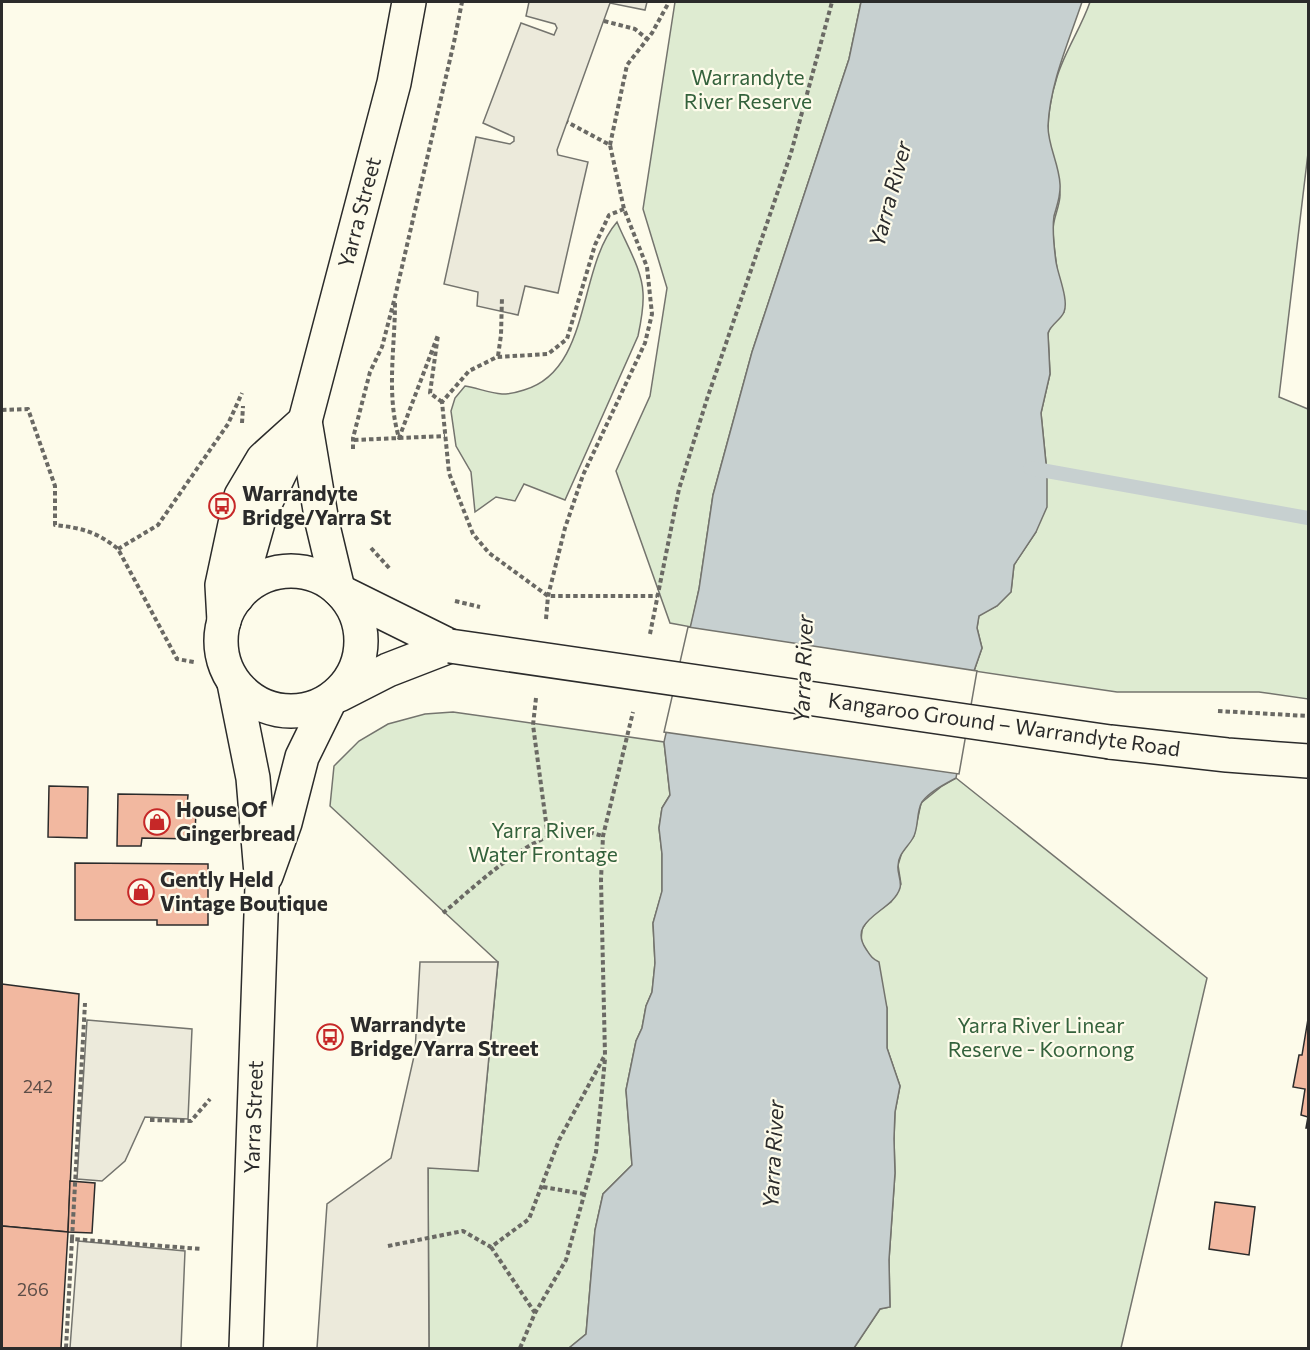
<svg xmlns="http://www.w3.org/2000/svg" width="1310" height="1350" font-family="Commissioner,sans-serif">
  <rect width="100%" height="100%" fill="#fdfbea"/>
  <g fill="#deebd1" stroke="#74746e" stroke-width="1.5">
    <path d="M675,2H861L849,59L752,352L713,495L699,589L691,627L670,623L616,471L650,396L667,288L643,209Z"/>
    <path d="M1090,2H1308V153L1279,397L1308,409V699L1259,692H1117L974,671L982,648L977,628L979,615L997,606L1011,592L1014,565L1036,532L1047,473L1041,413L1050,374L1048,334L1050,327L1064,312C1060,285 1054,258 1053,230C1053,218 1060,206 1060,195C1059,177 1052,158 1049,141C1046,122 1051,95 1057,77C1065,51 1081,28 1090,2Z"/>
    <path d="M617,222C626,244 642,269 643,293C644,308 641,322 638,336L565,500L524,484L515,501L496,497L475,512L471,472L456,446L451,411L455,398L465,386C477,388 490,393 502,394C509,394 518,392 524,390C592,370 577,268 617,222Z"/>
    <path d="M453,712L664,742L670,795L662,808L659,828L662,854V892L653,923L655,963L652,992L646,1006L642,1028L636,1041L626,1090L632,1165L603,1194L595,1230L586,1334L569,1348H429L428,1167L478,1171L498,962L330,806L334,766L359,741L388,724L425,714Z"/>
    <path d="M956,778L1207,978L1121,1348H854L880,1309L890,1307L889,1260L895,1173L894,1139L895,1112L900,1086L887,1048V1008L872,959L861,942L862,929L870,917L891,902L901,884L898,865L902,852L914,836L921,803L942,786Z"/>
  </g>
  <g fill="#eceadb" stroke="#74746e" stroke-width="1.5">
    <path d="M529,2H647L645,10L610,3L557,150L558,155L588,162L558,293L525,286L518,315L477,306L478,292L444,284L476,137L510,144L514,141V137L483,123L521,23L554,35L557,28L555,24L526,16Z"/>
    <path d="M420,962H498L478,1171L428,1168L429,1348H317L327,1204L391,1158L415,1052Z"/>
    <path d="M87,1020L192,1029L188,1119L145,1117L125,1161L102,1181L77,1179Z"/>
    <path d="M78,1241L185,1251L181,1348H70Z"/>
  </g>
  <path fill="#c7d0d0" stroke="#74746e" stroke-width="1.5" d="M861,2H1082C1069,41 1050,83 1048,126C1048,146 1059,164 1060,184C1061,196 1057,205 1054,216C1052,230 1054,247 1056,262C1058,275 1069,300 1064,312C1061,320 1051,324 1048,333L1050,374L1041,413L1047,473V507L1036,532L1014,565L1011,592L997,606L979,616L977,628L982,648L974,671L956,778C945,784 929,792 922,802C916,812 919,828 913,838C908,847 898,854 898,866C897,873 902,881 900,888C893,912 846,919 866,949C870,955 872,959 879,962L887,1008V1048L900,1086L895,1112L894,1139L895,1173L889,1260L890,1307L880,1309L854,1348H569L586,1334L595,1230L603,1194L632,1165L626,1090L636,1041L642,1028L646,1006L652,992L655,963L653,923L662,891V854L659,828L662,808L670,795L664,742L699,589L713,495L752,352L849,59Z"/>
  <path fill="#fdfbea" stroke="#74746e" stroke-width="1.5" d="M688,627L977,671L959,774L664,732Z"/>
  <g fill="none" stroke-linecap="round" stroke-linejoin="round">
    <path stroke="#c7d0d0" stroke-width="14" d="M1030,468L1308,518"/>
  </g>
  <g fill="#f2b8a0" stroke="#2b2b2b" stroke-width="1.5">
    <path d="M49,786L88,787L87,838L48,837Z"/>
    <path d="M118,794L188,795L187,807H196L195,839L142,838L141,846H117Z"/>
    <path d="M75,863L208,864V925H157V920H75Z"/>
    <path d="M2,984L79,994L68,1232L2,1226Z"/>
    <path d="M1308,1019V1128H1306L1308,1117L1301,1115L1305,1089L1293,1087L1299,1055H1302Z"/>
    <path d="M70,1181L95,1183L92,1233L68,1232Z"/>
    <path d="M1215,1202L1255,1207L1249,1255L1209,1249Z"/>
    <path d="M2,1226L68,1232L61,1348H2Z"/>
  </g>
  <g fill="none" stroke-linecap="round" stroke-linejoin="round">
    <g stroke="#2b2b2b" stroke-width="36">
      <path id="minor" d="M224,621L222,585L241,496L263,459L305,421"/>
    </g>
    <g stroke="#2b2b2b" stroke-width="36">
      <g id="major">
        <path d="M305,421L322,522L338,589"/>
        <circle cx="291" cy="641" r="70"/>
        <path d="M341,592L450,646"/>
        <path id="s1" d="M237,597L261,512L305,421L394,83L409,2"/>
        <path d="M234,683L253,778L262,886L246,1348"/>
        <path d="M339,695L388,670L450,646"/>
        <path d="M1110,742L1227,755L1308,761"/>
        <path d="M266,876L285,823L302,757L330,700"/>
      </g>
    </g>
    <g stroke="#6a6964" stroke-width="4" stroke-dasharray="4.5 3" stroke-linecap="butt">
      <path d="M604,21L635,29L647,39"/>
      <path d="M610,145L627,65L652,33L669,2"/>
      <path d="M624,209L609,215L595,245L567,339L548,354L497,357L469,371L442,402L449,473L473,534L489,553L548,596H657"/>
      <path d="M395,303C395,347 386,394 399,438L438,335L430,393L442,402"/>
      <path d="M498,356L501,335L502,297"/>
      <path d="M2,410L28,409L55,486V525C82,528 97,532 118,549L177,659L194,662"/>
      <path d="M242,423L243,406"/>
      <path d="M354,440L445,436"/>
      <path d="M353,449V438L370,372L382,347L395,297L454,42L462,2"/>
      <path d="M371,548L390,569"/>
      <path d="M118,549L158,525L228,424L242,393"/>
      <path d="M546,619L548,596L565,528L583,475L645,343L652,314L647,267L624,209L610,145L567,122"/>
      <path d="M650,634L679,489L707,399L791,153L832,2"/>
      <path d="M536,698L533,725L548,837"/>
      <path d="M1218,711L1308,716"/>
      <path d="M443,913C478,884 529,833 576,830C584,830 595,834 603,836"/>
      <path d="M150,1120L191,1121L210,1099"/>
      <path d="M543,1187L584,1194"/>
      <path d="M72,1239L85,1003"/>
      <path d="M388,1246L463,1231L491,1247L529,1219L559,1140L605,1055L601,880L603,836L633,712"/>
      <path d="M491,1247L535,1313"/>
      <path d="M66,1348L72,1239L202,1249"/>
      <path d="M520,1348L535,1313L566,1260L596,1152L605,1059"/>
    </g>
    <use href="#minor" stroke="#fdfbea" stroke-width="33"/>
    <use href="#major" stroke="#fdfbea" stroke-width="33"/>
    <g stroke="#2b2b2b" stroke-width="36" stroke-linecap="butt">
      <path id="major-bridge" d="M450,646L1110,742"/>
    </g>
    <path stroke="#6a6964" stroke-width="4" stroke-dasharray="4.5 3" stroke-linecap="butt" d="M455,601L480,607"/>
    <use href="#major-bridge" stroke="#fdfbea" stroke-width="33"/>
  </g>
  <defs>
    <g id="bus-ring" transform="scale(1.35)"><circle r="9.5" fill="#fdfbea" stroke="#c62828" stroke-width="1.5"/><path d="M-5-6H5V4H4V6H2V4H-2V6H-4V4H-5ZM-3.5-4V0h7V-4ZM-3.5 1.2v1.5H-2V1.2ZM2 1.2v1.5H3.5V1.2Z" fill="#c62828"/></g>
    <g id="shop-ring" transform="scale(1.35)"><circle r="9.5" fill="#fdfbea" stroke="#c62828" stroke-width="1.5"/><path d="M-5-2.5h2.3a2.7 3.5 0 0 1 5.4 0H5L5.5 6h-11ZM-1.5-2.5h3a1.5 2.3 0 0 0-3 0Z" fill="#c62828"/></g>
  </defs>
  <g fill-rule="evenodd">
    <use href="#bus-ring" x="222" y="506"/>
    <use href="#shop-ring" x="157" y="822"/>
    <use href="#shop-ring" x="141" y="892"/>
    <use href="#bus-ring" x="330" y="1037"/>
  </g>
  <g text-anchor="middle" stroke-width="4.5" stroke-linejoin="round" paint-order="stroke">
    <g font-size="18" fill="#5d4e48">
      <text x="38" y="1093">242</text>
      <text x="33" y="1296">266</text>
    </g>
    <g font-size="21" fill="#34623c" stroke="#fdfbea">
      <text x="748" y="85">Warrandyte<tspan x="748" dy="24">River Reserve</tspan></text>
      <text x="543" y="838">Yarra River<tspan x="543" dy="24">Water Frontage</tspan></text>
      <text x="1041" y="1033">Yarra River Linear<tspan x="1041" dy="24">Reserve - Koornong</tspan></text>
    </g>
    <g font-size="21" fill="#2b2b2b" stroke="#fdfbea">
      <text dy="7" stroke="none"><textPath href="#s1" startOffset="405">Yarra Street</textPath></text>
      <text transform="translate(1004 725) rotate(8)" y="7">Kangaroo Ground – Warrandyte Road</text>
      <text transform="translate(254 1117) rotate(-88)" y="7">Yarra Street</text>
    </g>
    <g font-size="21" font-weight="bold" fill="#2b2b2b" stroke="#fdfbea" text-anchor="start">
      <text x="242" y="501">Warrandyte<tspan x="242" dy="24">Bridge/Yarra St</tspan></text>
      <text x="176" y="817">House Of<tspan x="176" dy="24">Gingerbread</tspan></text>
      <text x="160" y="887">Gently Held<tspan x="160" dy="24">Vintage Boutique</tspan></text>
      <text x="350" y="1032">Warrandyte<tspan x="350" dy="24">Bridge/Yarra Street</tspan></text>
    </g>
    <g font-size="22" font-style="italic" fill="#2b2b2b" stroke="#fdfbea">
      <text transform="translate(890 194) rotate(-75)" y="8">Yarra River</text>
      <text transform="translate(803 669) rotate(-88)" y="8">Yarra River</text>
      <text transform="translate(773 1154) rotate(-87)" y="8">Yarra River</text>
    </g>
  </g>
  <rect width="1310" height="1350" fill="none" stroke="#2b2b2b" stroke-width="6"/>
</svg>
